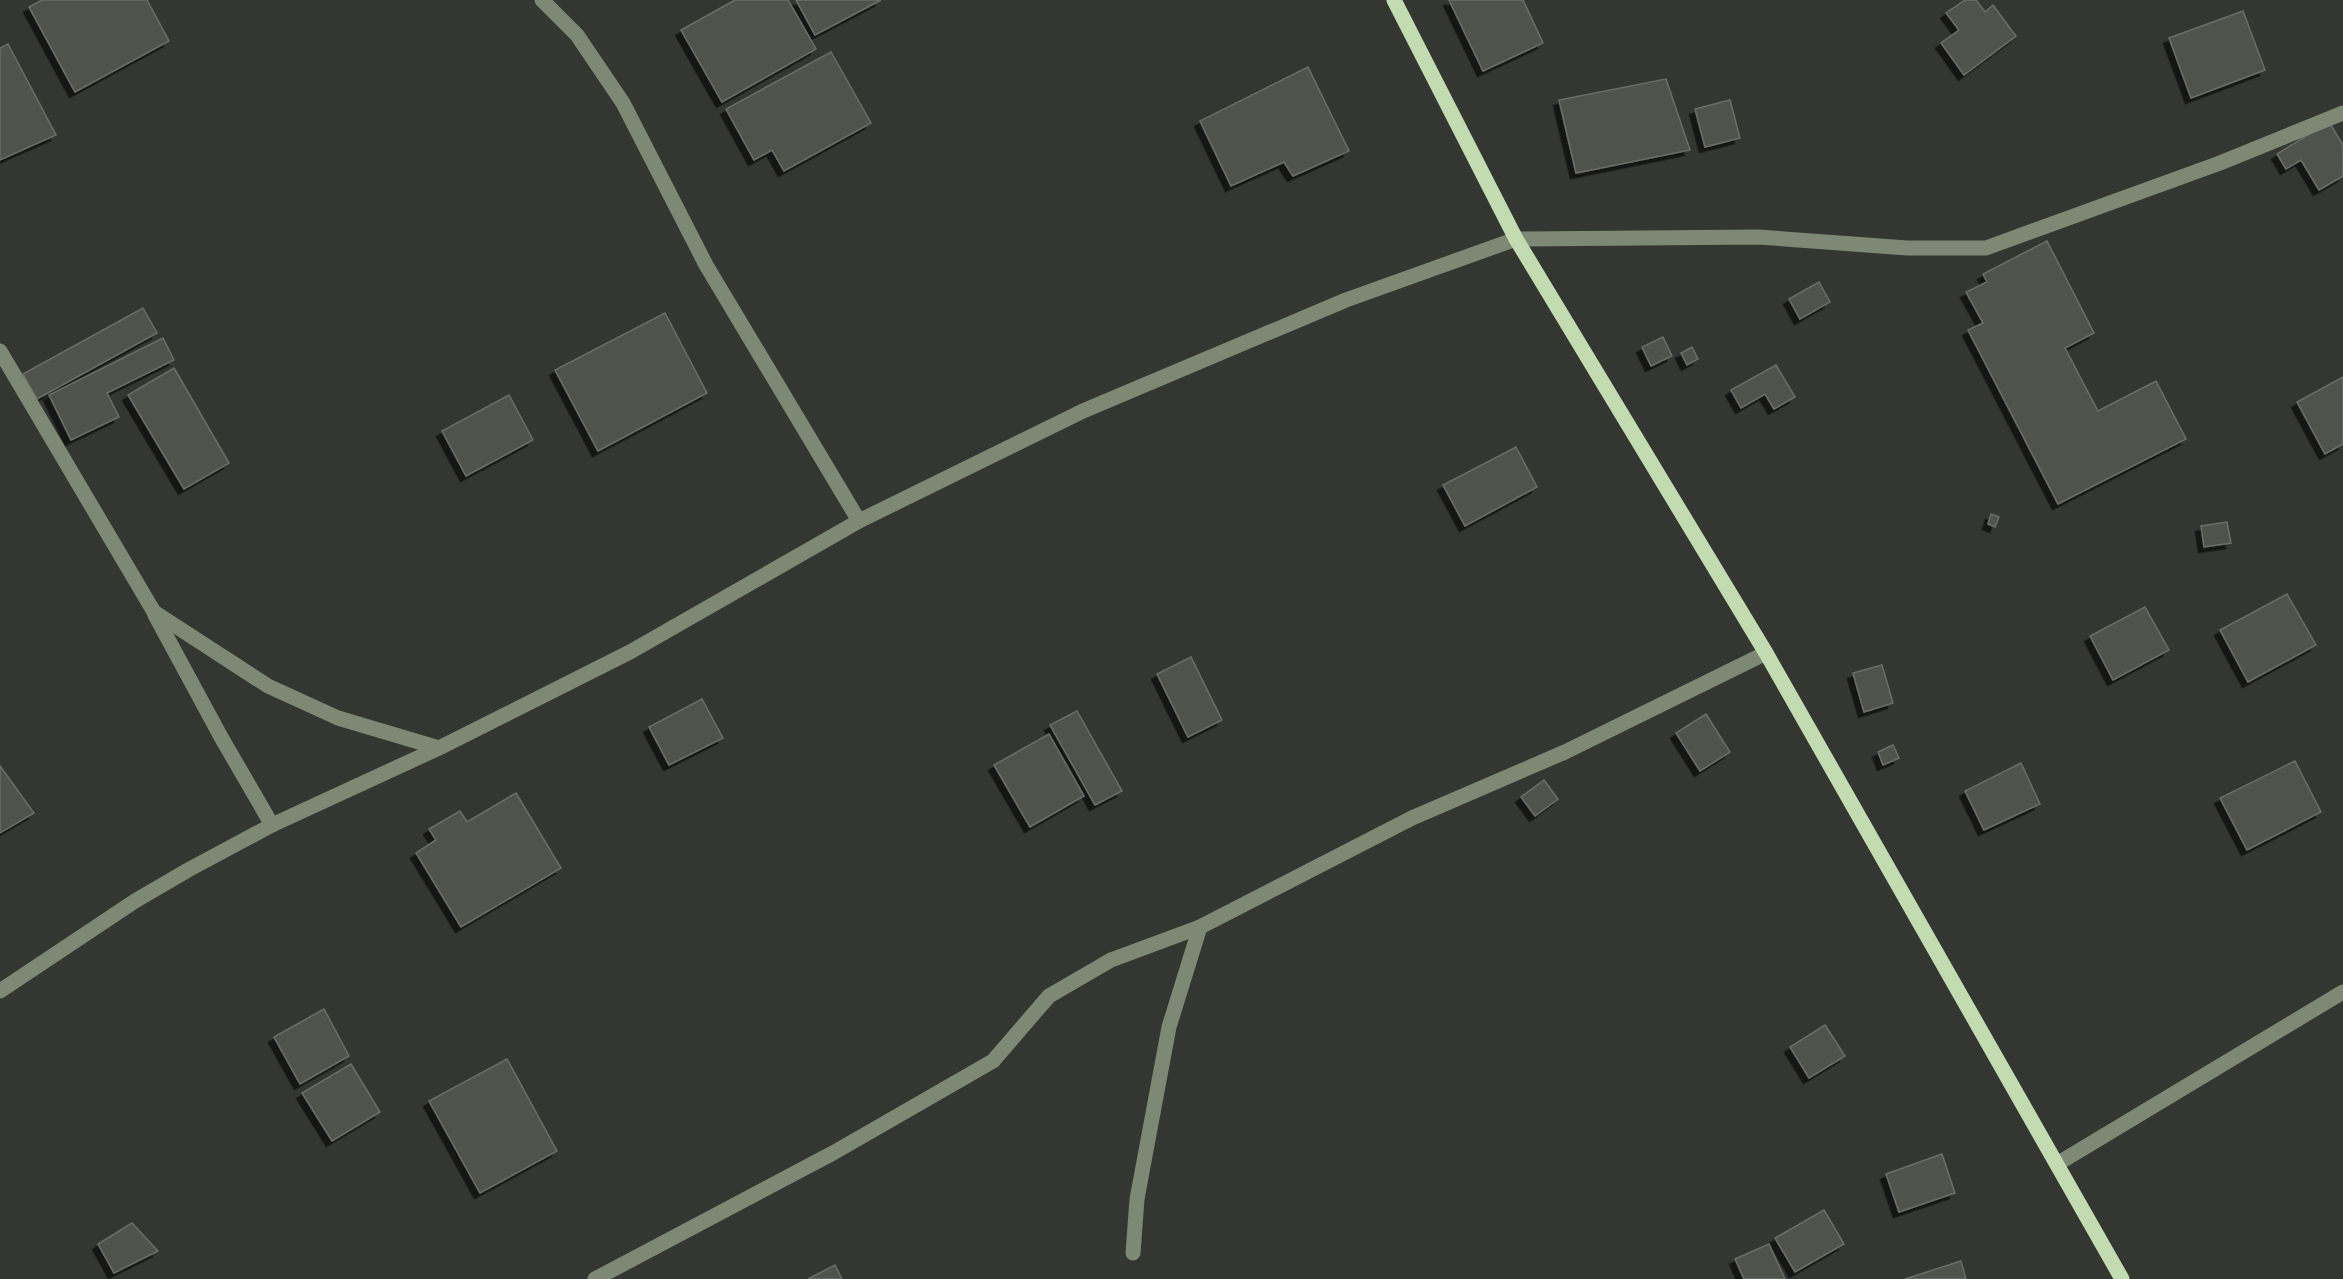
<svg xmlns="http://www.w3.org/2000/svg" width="2343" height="1279" font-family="Signika,sans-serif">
  <defs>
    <filter id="shadow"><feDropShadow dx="-5.5" dy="5.5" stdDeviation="0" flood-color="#0009"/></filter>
  </defs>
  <rect width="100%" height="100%" fill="#343731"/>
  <g fill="#4f534c" stroke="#6a6e67" stroke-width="1.5" filter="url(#shadow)">
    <path d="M42,0H147L169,41L75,92L29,7Z"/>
    <path d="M735,0H788L816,49L722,102L681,30Z"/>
    <path d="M796,0H881L815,35Z"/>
    <path d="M1449,0H1523L1543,43L1483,71Z"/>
    <path d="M1965,0H1976L1985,12L1993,5L2016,36L1964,75L1941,43L1959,30L1946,13Z"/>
    <path d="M2243,11L2265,70L2191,98L2169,38Z"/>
    <path d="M8,44L56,135L0,160V48Z"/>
    <path d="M831,52L871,123L784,171L772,150L754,160L726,109Z"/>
    <path d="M1308,67L1349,151L1293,176L1284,162L1231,186L1200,121Z"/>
    <path d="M1666,79L1690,150L1576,173L1559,100Z"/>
    <path d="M1730,100L1740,138L1705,147L1695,109Z"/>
    <path d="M2329,122L2343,145V176L2319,190L2301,160L2286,169L2277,154Z"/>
    <path d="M2047,241L2094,333L2065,348L2098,411L2156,381L2186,439L2058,504L1968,330L1983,323L1966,292L1987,282L1983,274Z"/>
    <path d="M1819,282L1830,302L1800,319L1789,299Z"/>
    <path d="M143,308L157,333L37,399L23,374Z"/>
    <path d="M665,313L707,393L598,451L555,370Z"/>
    <path d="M1663,337L1672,356L1651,366L1642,347Z"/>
    <path d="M163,338L174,360L107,393L119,417L71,440L49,395Z"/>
    <path d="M1692,347L1698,359L1687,365L1681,353Z"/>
    <path d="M1776,365L1795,397L1774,409L1765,394L1741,408L1731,390Z"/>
    <path d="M174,368L229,463L184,489L128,395Z"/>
    <path d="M2343,377V444L2325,454L2297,402Z"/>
    <path d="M509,395L533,440L466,476L442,431Z"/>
    <path d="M1516,447L1537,487L1465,526L1443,485Z"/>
    <path d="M1991,514L1999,517L1995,527L1988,524Z"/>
    <path d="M2227,522L2231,543L2204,547L2201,526Z"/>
    <path d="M2287,594L2316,645L2248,682L2220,630Z"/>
    <path d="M2145,607L2169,650L2113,680L2090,636Z"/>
    <path d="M1191,657L1222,720L1188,737L1157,674Z"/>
    <path d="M1882,665L1893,703L1864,712L1853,673Z"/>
    <path d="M702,699L723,738L669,765L649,727Z"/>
    <path d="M1077,711L1122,791L1095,805L1050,725Z"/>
    <path d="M1706,714L1730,752L1700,771L1676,733Z"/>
    <path d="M1049,734L1084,796L1030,827L994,765Z"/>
    <path d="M1893,745L1899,758L1883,765L1878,752Z"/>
    <path d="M2295,761L2321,812L2247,850L2220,798Z"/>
    <path d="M2021,763L2040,804L1984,830L1965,791Z"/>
    <path d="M0,766L34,813L0,833Z"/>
    <path d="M1544,780L1558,799L1535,816L1521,797Z"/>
    <path d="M516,793L561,868L461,927L416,853L436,840L429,829L460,811L467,822Z"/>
    <path d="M324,1009L349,1056L300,1084L274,1037Z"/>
    <path d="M1825,1025L1845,1056L1809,1078L1790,1047Z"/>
    <path d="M507,1059L557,1151L480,1193L429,1101Z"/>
    <path d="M351,1064L380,1112L332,1141L302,1093Z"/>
    <path d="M1942,1154L1955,1193L1899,1212L1886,1174Z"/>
    <path d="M1824,1210L1844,1244L1795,1272L1775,1238Z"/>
    <path d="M132,1223L158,1251L114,1273L98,1244Z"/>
    <path d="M1769,1244L1785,1279H1744L1735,1259Z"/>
    <path d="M1961,1261L1966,1279H1905Z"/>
    <path d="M835,1265L842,1279H808Z"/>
  </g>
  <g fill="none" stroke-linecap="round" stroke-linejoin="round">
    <g stroke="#7d8974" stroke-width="15">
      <path d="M542,0L577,35L623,103L706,265L859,521"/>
      <path d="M0,351L154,612L268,686L338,718L439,748"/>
      <path d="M155,615L221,737L272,825"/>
      <path d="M0,991L135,901L188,870L272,825L439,748L630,652L859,521L1083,411L1346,300L1516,239L1759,237L1907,248H1986L2220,163L2343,113"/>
      <path d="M2057,1164L2343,992"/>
      <path d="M1133,1253L1137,1199L1169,1027L1200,927"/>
      <path d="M595,1279L833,1153L993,1061L1049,996L1111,960L1200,927L1412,818L1565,752L1766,653"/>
    </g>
    <path stroke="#c2dbb1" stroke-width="15" d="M1394,0L1516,239L1766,653L2122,1279"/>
  </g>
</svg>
